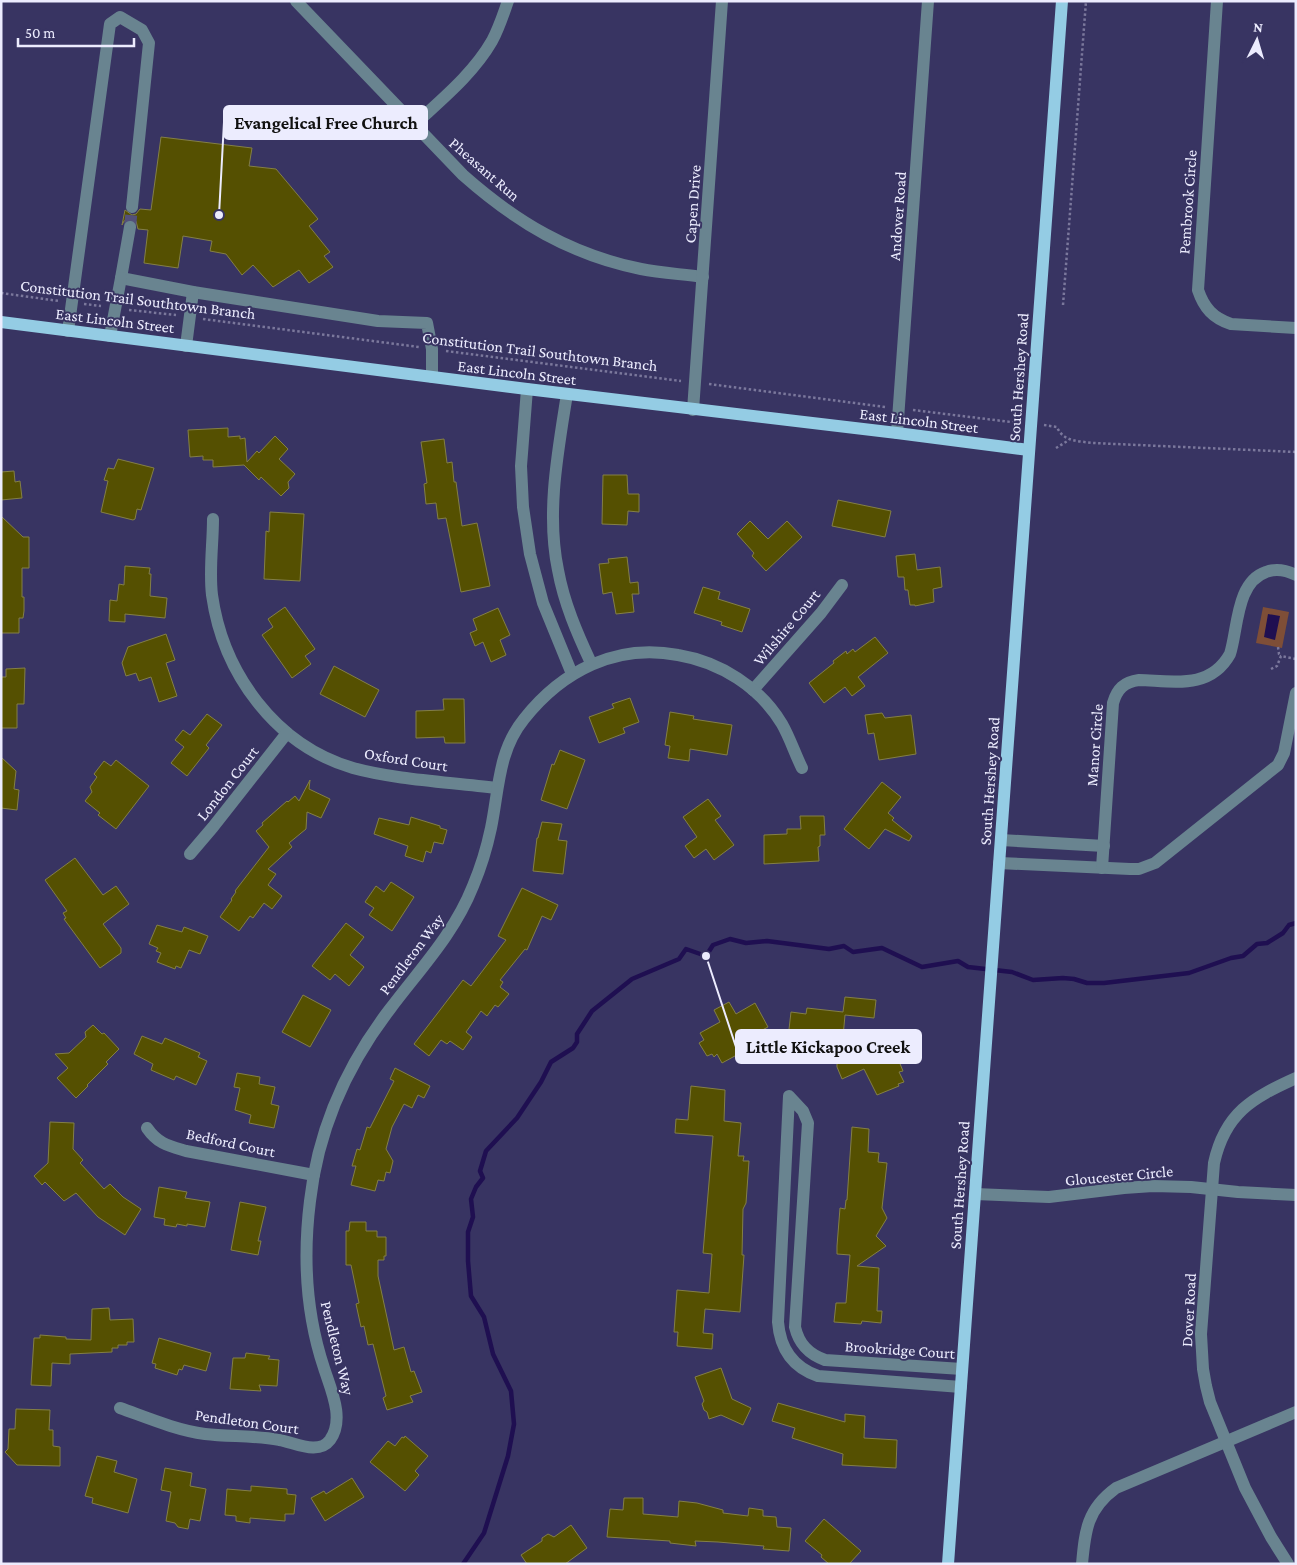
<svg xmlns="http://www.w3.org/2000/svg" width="1297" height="1565" font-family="'Crimson Pro',serif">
  <rect width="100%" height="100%" fill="#383462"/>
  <path fill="#7e4e37" d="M1263,607L1289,612L1282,648L1256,643Z"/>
  <path fill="#1f0f51" d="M1268,614L1280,616L1275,640L1264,637Z"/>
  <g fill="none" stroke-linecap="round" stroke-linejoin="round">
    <path stroke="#1f0f51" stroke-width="4.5" d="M463,1564L484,1533L508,1456L514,1424L511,1391L493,1354L484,1317L471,1296L468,1261V1232L473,1217L471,1199L476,1187L483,1178L480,1171L486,1151L517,1118L541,1082L551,1062L573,1048L577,1042V1034L592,1011L632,979L679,959L686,949L706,956L713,945L730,939L746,943L767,941L829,949L844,946L853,952L882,948L922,967L958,961L968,967L1012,972L1033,980L1063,978L1074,979L1087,983H1104L1189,973L1231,958L1243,956L1257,944L1267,943L1283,933L1289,925L1296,923"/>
  </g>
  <g fill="#555001" stroke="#837f46">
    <path d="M161,137L252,148L249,166L276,169L318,219L309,226L330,252L324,256L333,267L309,283L299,270L273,287L253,265L242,275L226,254L210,251L212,241L183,236L178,268L144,263L148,230L138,229L136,221L131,219L124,221L122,225L125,210L132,215L136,214L140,209L151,210Z"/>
    <path d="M228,428V437L240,436V439L245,438L247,462L257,451L259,453L275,436L288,449L279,459L295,474L288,482L289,488L281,496L261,477L259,480L244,465L213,467V460H203V456L190,457L188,430Z"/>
    <path d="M444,439L447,463L452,462L454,482H456L462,526L477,523L490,586L461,592L446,518L438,519L436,503L426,504L424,484L427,483L421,442Z"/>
    <path d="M118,459L154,468L141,510L137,509L135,519L133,520L101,512L108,481L104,480L108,468L114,469Z"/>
    <path d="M14,471L15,482L20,481L22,498L1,500V472Z"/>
    <path d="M603,475H627L628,494H639V512L628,511L627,525L602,524Z"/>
    <path d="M838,500L891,511L885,537L832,526Z"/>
    <path d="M270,512L304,514L300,581L264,579L266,531L269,532Z"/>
    <path d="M1,516L23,537H29V568H22V597H24V611L23,618H19V633H1Z"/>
    <path d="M750,521L768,539L787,521L802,537L766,571L752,556L754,553L737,534Z"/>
    <path d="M915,554L917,570L940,567L942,587L933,589L934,602L915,606V605H910L908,590H905L904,577H898L896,556Z"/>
    <path d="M627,557L630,583L638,582L639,594H632L634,612L616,614L612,592L603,594L599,564L609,563L608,559Z"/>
    <path d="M125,566L150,568L149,574H151L150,596L167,598L165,618L125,614V622L109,621L110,600L117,601L119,584L124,585Z"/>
    <path d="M703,587L720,592L718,599L750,609L742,632L721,625L722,622L694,613Z"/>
    <path d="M285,607L315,649L305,656L311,664L292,678L262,635L273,627L268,619Z"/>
    <path d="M498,608L510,635L500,640L506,655L491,662L483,642L475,646L470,633L477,630L473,619Z"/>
    <path d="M166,634L175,660L166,663L177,696L159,702L151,677L139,681L136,673L126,676L122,663L128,647Z"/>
    <path d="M875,637L888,653L858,677L865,686L852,696L845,687L824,703L809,683L834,663L833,661L846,651L847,654L853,649L855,652Z"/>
    <path d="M334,666L379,690L365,717L320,694Z"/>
    <path d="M25,668L24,704H17V728H1V677H6V669Z"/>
    <path d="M630,698L639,722L623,728L625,733L599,743L589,717L614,708L612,704Z"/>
    <path d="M443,699H464L465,743H445L444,737L416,738V711L444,710Z"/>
    <path d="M670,712L694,716L693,719L732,725L727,755L690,749L689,761L668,758L670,746L665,745Z"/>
    <path d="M882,713L885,718L911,715L916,754L879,760L874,733L868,734L865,715Z"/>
    <path d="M207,714L222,725L206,745L209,748L187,776L171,763L184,747L175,740L183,730L190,735Z"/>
    <path d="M560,750L585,760L567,809L541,800L552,764L554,765Z"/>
    <path d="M1,757L16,771L14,789L19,790L17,810L1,808Z"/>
    <path d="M116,760L149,786L116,829L98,815L100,813L85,801L92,792L90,787L97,777L94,774L104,761L111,766Z"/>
    <path d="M310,780L309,789L330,799L321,818L307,812L306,829L289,843L292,847L268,869L276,874L268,885L282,896L272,909L264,903L253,918L250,916L239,931L220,917L232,900L231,899L236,892L235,891L269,847L256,831L263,825L262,823L287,801L288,802L295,796L299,801Z"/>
    <path d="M882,782L901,797L888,813L894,818L892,820L912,836L909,841L885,829L869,849L844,829Z"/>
    <path d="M708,799L721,816L715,820L734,845L714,860L706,849L694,858L685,846L697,837L683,817Z"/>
    <path d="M800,816H824L825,835H820V846L818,847L819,861L764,864V835L787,834V829H801Z"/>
    <path d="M411,817L440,826V828L447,830L443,844L434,842L431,853L426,851L423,862L405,856L408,846L374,834L379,818L409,825Z"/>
    <path d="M542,822L562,824L558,840L567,841L563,874L533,871L537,838H538Z"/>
    <path d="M75,858L103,895L116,886L129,904L103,924L121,948V953L100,968L64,919L66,918L63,913L67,911L45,880Z"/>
    <path d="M391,882L414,897L392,931L369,915L374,908L365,902L376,886L384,892Z"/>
    <path d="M522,888L558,905L551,920L542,916L527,950L525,949L500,980L503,982L500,987L509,994L498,1007L495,1005L487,1016L481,1011L466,1032L472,1037L463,1050L450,1041L447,1044L441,1040L429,1056L414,1044L463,980L471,986L506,940L498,936Z"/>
    <path d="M346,923L364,937L350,955L364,967L349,986L335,974L330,980L312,966Z"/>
    <path d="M157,925L182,932L184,927L208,936L200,954L189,950L181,968L176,966L175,969L157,962L161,953L156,951L158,948L149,944Z"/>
    <path d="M303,995L331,1010L310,1047L282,1032Z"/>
    <path d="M845,997L876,1000L874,1018L845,1015L843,1037L819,1034L818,1042L788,1038L791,1012L806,1014L807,1008L843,1012Z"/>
    <path d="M729,1002L736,1014L755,1003L768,1027L753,1035L757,1044L722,1063L717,1054L714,1057L712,1054L707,1056L699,1043L704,1040L700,1033L720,1022L714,1010Z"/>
    <path d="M93,1025L102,1034L104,1033L119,1049L106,1062L108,1064L87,1085L88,1086L76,1098L57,1078L68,1068L55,1054L69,1053L86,1037L85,1032Z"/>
    <path d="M142,1036L162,1044L165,1038L200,1053L198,1057L207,1061L196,1085L176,1076L174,1080L151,1070L153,1064L134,1054Z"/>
    <path d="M878,1044L881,1051L889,1048L892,1055L896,1054L903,1071L899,1072L904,1082L898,1084L899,1086L877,1095L864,1069L842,1079L837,1067V1062Z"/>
    <path d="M395,1068L430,1086L424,1098L418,1095L412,1108L404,1104L392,1127L386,1149L393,1161L390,1173L386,1172L384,1181L378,1180L375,1191L351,1185L356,1166H352L357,1149L360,1150L367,1127L370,1128L394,1081L390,1079Z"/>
    <path d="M237,1073L260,1077L259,1084L275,1087L271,1104L279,1106L274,1128L249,1123L251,1115L235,1110L240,1088L234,1087Z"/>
    <path d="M691,1086L725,1090L724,1121L741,1123L738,1156H744L743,1161H749L746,1203L743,1209L742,1255H744L740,1312L705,1309L703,1333L713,1334L712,1349L677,1346L678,1332H674L677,1290L709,1293L712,1254L703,1253L713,1136L675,1133L676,1119L688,1120Z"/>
    <path d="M50,1122L74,1123L73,1149L83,1160L80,1163L104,1189L110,1184L123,1197L141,1209L125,1235L98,1217L76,1193L64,1201L45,1182L42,1185L34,1176L48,1163Z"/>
    <path d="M852,1127L869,1129L868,1152L879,1153L878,1162L887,1163L882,1208L887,1218L876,1236L886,1246L857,1266L879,1268L877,1311H882L881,1323L862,1321L861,1324L834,1322L836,1303H846L850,1255L837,1254V1246L840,1208L845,1209L846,1200H847Z"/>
    <path d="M159,1187L187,1192L185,1198L210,1202L205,1227L187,1224V1226L177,1224L176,1227L164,1225L165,1219L154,1217Z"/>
    <path d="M240,1202L266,1207L258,1241H261L258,1255L231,1250Z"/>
    <path d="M350,1222H366V1231H377V1237H386V1256H384V1260H378V1276L394,1350L404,1347L411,1372L414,1371L422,1392L410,1396L413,1402L387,1410L383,1398L386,1396L373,1344L368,1345L364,1326L361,1327L356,1304L359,1303L351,1265H346V1231H349Z"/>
    <path d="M109,1308L110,1320L133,1319L134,1342H127V1345H118V1348H112V1352L70,1354V1364L52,1363L51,1386L31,1385L34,1338H40V1335L66,1337V1339L91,1340L92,1309Z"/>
    <path d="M159,1338L211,1353L206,1371L184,1365L182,1370L179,1369L177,1375L155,1368L156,1364L152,1363Z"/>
    <path d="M246,1353L270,1356L268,1359L279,1360L277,1386L259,1385L261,1391L230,1389L233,1358H245Z"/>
    <path d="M721,1368L732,1399L751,1408L743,1425L721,1415L709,1419L707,1412L704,1410L702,1404L704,1401L695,1377Z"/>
    <path d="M778,1403L845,1422V1414L865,1416L864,1438L897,1440L896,1468L842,1465L843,1454L792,1438L795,1428L772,1421Z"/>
    <path d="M16,1409L50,1410L49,1430H53V1446L60,1447V1466L17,1465L5,1452L8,1449L9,1429H15Z"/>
    <path d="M405,1436L428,1456L415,1471L419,1475L405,1491L370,1462L388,1441L395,1446L402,1437L404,1438Z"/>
    <path d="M97,1456L117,1461L114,1472L137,1479L128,1513L92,1503L93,1498L85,1496Z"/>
    <path d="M165,1468L192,1473L190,1486L206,1489L200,1521L190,1519L188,1529L178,1527L175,1523L166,1521L171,1492L161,1490Z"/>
    <path d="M352,1478L364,1497L325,1521L311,1498L324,1491L326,1494Z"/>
    <path d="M251,1486L287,1489V1494L296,1495L294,1514H285V1521L250,1518V1523L236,1521V1516L225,1515L227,1489L251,1491Z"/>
    <path d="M624,1498H643V1514L678,1517L679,1501L697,1503L723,1510V1513L748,1516L749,1508L763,1510V1516L776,1517L777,1527L791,1528L789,1551L763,1549L764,1546L718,1542L695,1541L696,1546L670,1543V1541L607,1537L610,1509L623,1510Z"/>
    <path d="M824,1519L861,1551L849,1564H829L821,1557L822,1555L805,1541Z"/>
    <path d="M571,1525L587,1548L565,1564H527L521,1555L542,1541V1538L548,1534L554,1537Z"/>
  </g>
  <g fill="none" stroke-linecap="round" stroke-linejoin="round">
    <path stroke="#535079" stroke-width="12" stroke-dasharray="12 6" stroke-linecap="butt" d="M130,227L132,207"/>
    <g stroke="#7b789c" stroke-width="2.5" stroke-dasharray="2.5 2.5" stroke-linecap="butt">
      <path d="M1,293L59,301"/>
      <path d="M84,304L101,306"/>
      <path d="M1063,305L1086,1"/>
      <path d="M129,310L176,315"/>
      <path d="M203,319L419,347"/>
      <path d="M446,351L681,381"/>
      <path d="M709,384L885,407"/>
      <path d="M913,410L1019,423"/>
      <path d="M1044,425L1057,427C1063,442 1079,441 1093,443L1296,452"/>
      <path d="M1056,448L1069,440"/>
      <path d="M1278,647L1279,654L1281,656"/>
      <path d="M1271,669L1277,666L1281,656L1296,659"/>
    </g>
    <g stroke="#698490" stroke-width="12">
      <path d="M296,1L463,175C516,222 571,255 641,269C661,273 682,274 703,277"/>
      <path d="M1217,1L1198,290C1204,308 1213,318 1231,324L1296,328"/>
      <path d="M414,125C442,99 473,74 492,41C499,28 503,15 508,1"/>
      <path d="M130,227L121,278L193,292L378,321L427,323L432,349V377"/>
      <path d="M68,331L110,24L120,17L142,30L149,43L132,207"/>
      <path d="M110,336L121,278"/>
      <path d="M186,346L193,292"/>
      <path d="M527,389L521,466L523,507L530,554L543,603L572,674"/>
      <path d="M567,394C558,451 546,513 558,570C564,603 577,633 591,663"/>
      <path d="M693,410L722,1"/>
      <path d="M897,433L928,1"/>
      <path d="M213,519C213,544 209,570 212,595C223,673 275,745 353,768C397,780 451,782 496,788"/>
      <path d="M753,690L821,613L842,585"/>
      <path d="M1001,840L1104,846"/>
      <path d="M190,854L213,827L287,733"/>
      <path d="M999,863L1130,869H1139L1155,863L1278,765L1284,753L1296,693"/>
      <path d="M1102,868L1113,703C1117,689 1124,682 1139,680C1173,681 1210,690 1230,654C1238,629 1236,582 1266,572C1276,568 1286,570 1296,575"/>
      <path d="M147,1128C158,1144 169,1146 186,1151L314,1175"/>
      <path d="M975,1194L1049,1197L1124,1188L1153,1186L1191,1187L1238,1192L1296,1195"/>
      <path d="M961,1387L818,1376C792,1367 780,1348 778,1322L789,1096L803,1111L808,1123L795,1327C799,1344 808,1354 825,1360L962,1369"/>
      <path d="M120,1408C148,1418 176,1430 205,1434C229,1437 255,1435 279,1440C294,1442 318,1456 330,1440C345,1419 331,1390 324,1368C306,1314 303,1257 310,1201C318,1130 347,1065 390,1009C420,969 454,934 473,886C481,867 487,847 491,828C499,789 498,751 524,719C562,671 616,643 678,655C720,662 760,687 782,724C790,738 795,754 802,768"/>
      <path d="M1082,1564C1085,1531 1087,1509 1116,1488L1296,1412"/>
      <path d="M1288,1564L1271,1537L1245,1488L1210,1402L1206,1386L1203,1369L1201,1334L1214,1163C1225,1113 1252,1098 1296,1078"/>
    </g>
    <g stroke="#94cce4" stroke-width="12">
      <path d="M1,322L527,389L897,433L1029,450"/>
      <path d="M948,1564L1062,1"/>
    </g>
  </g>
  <g text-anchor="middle" stroke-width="4" stroke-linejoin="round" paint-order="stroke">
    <g font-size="16" fill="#ececfe" stroke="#383462">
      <text transform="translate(485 169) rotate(41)" y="6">Pheasant Run</text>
      <text transform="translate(1187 202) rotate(-86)" y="6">Pembrook Circle</text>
      <text transform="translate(692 204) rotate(-86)" y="6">Capen Drive</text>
      <text transform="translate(897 216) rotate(-86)" y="6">Andover Road</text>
      <text transform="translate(138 299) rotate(7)" y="6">Constitution Trail Southtown Branch</text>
      <text transform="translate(115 320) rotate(7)" y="6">East Lincoln Street</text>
      <text transform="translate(540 351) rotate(7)" y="6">Constitution Trail Southtown Branch</text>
      <text transform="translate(517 372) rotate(7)" y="6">East Lincoln Street</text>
      <text transform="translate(1018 377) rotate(-86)" y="6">South Hershey Road</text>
      <text transform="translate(919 420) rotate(7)" y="6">East Lincoln Street</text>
      <text transform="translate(786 627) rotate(-50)" y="6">Wilshire Court</text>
      <text transform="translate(1094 745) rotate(-86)" y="6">Manor Circle</text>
      <text transform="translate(406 759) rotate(9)" y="6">Oxford Court</text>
      <text transform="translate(989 781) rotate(-86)" y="6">South Hershey Road</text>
      <text transform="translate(227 783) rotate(-52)" y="6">London Court</text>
      <text transform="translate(411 954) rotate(-53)" y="6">Pendleton Way</text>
      <text transform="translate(231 1142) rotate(12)" y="6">Bedford Court</text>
      <text transform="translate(1119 1175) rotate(-5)" y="6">Gloucester Circle</text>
      <text transform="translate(959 1185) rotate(-86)" y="6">South Hershey Road</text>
      <text transform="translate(1188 1310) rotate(-87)" y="6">Dover Road</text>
      <text transform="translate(338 1348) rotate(76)" y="6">Pendleton Way</text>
      <text transform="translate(900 1349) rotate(4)" y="6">Brookridge Court</text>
      <text transform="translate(247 1421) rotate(8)" y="6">Pendleton Court</text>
    </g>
  </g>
  <path fill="none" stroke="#ececfe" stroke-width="2" d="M219 215L224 122M706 956L736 1047"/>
  <g fill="#ececfe" stroke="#383462" stroke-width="2">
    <circle cx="219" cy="215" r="5"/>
    <circle cx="706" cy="956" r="5"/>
  </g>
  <g fill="#ececfe" stroke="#ececfe" stroke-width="2">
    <rect x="224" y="106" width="203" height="33" rx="5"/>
    <rect x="736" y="1030" width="185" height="33" rx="5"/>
  </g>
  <g font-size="18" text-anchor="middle" font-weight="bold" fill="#111">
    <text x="326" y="129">Evangelical Free Church</text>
    <text x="828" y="1053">Little Kickapoo Creek</text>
  </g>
  <rect width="1297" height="1565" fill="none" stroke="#ececfe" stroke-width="5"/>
  <g transform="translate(1257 40) rotate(5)" stroke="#383462" stroke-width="4" paint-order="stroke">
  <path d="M0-4L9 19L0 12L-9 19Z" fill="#ececfe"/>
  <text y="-8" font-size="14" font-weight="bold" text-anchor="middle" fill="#ececfe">N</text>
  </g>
  <path d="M18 38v8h116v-8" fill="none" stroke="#ececfe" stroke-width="2.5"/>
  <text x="25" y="38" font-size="15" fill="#ececfe" stroke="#383462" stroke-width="4" paint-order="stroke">50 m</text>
</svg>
